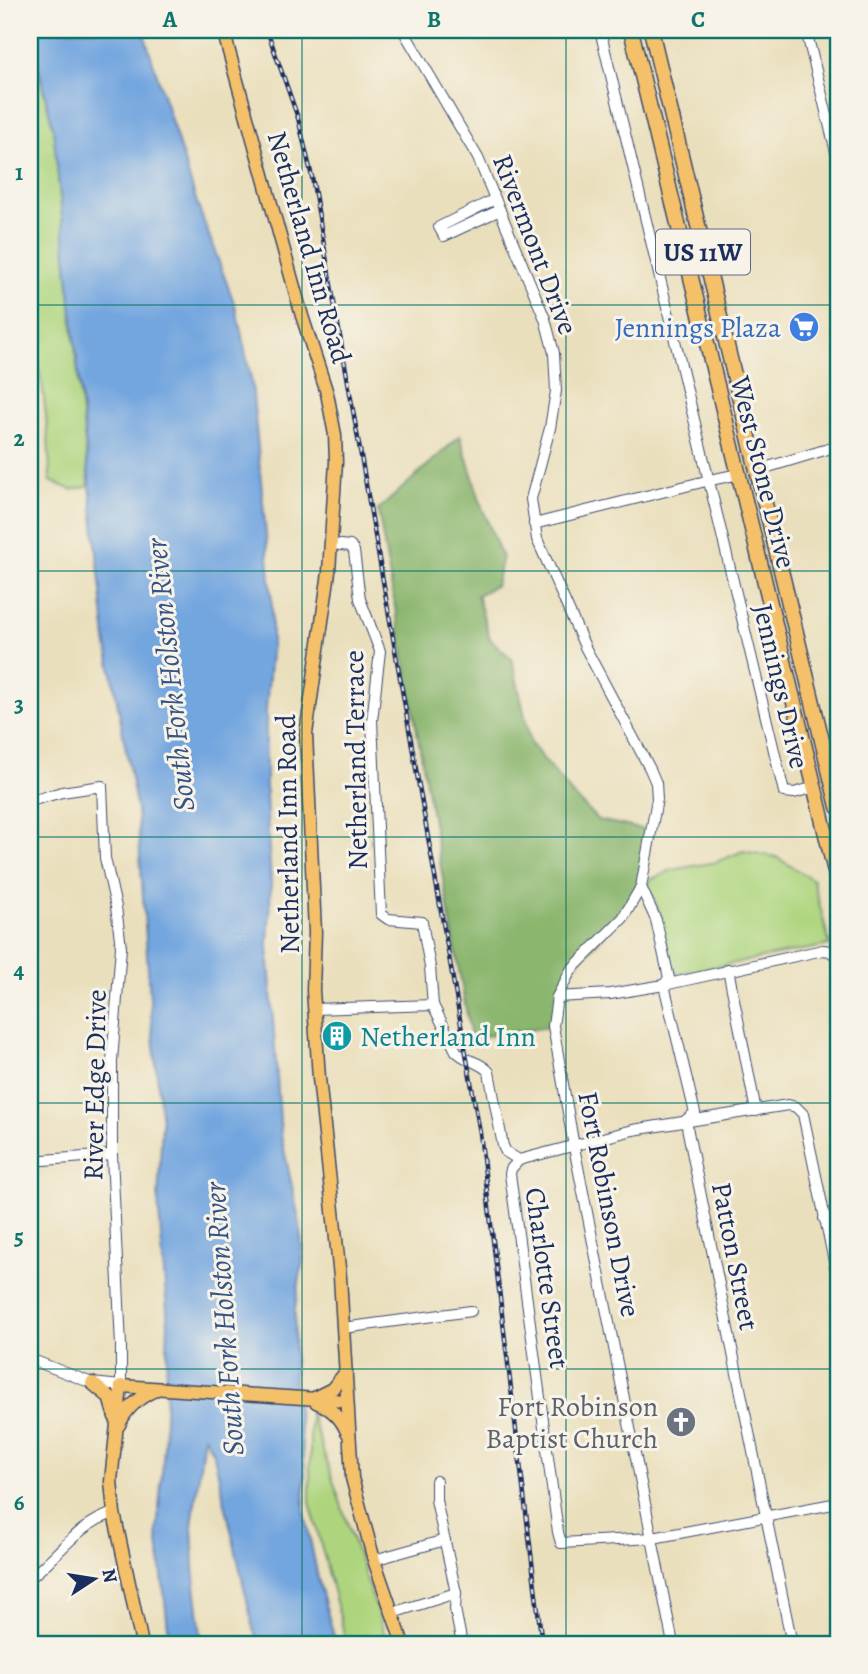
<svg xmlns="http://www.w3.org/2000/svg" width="868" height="1674" font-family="Alegreya,serif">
  <rect width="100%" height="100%" fill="#f7f3e8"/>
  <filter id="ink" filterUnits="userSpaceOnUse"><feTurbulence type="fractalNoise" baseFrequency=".0143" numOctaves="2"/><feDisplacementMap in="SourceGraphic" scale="14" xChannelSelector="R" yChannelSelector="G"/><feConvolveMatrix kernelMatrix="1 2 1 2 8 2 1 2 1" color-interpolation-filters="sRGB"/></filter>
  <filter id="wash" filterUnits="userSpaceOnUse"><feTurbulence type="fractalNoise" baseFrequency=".00686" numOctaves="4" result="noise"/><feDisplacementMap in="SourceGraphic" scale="28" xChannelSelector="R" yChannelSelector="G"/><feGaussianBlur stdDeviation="1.57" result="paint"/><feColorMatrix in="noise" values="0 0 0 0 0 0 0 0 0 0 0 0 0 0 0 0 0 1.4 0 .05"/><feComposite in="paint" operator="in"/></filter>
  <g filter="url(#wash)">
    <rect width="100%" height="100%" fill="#eadfbc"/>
    <g fill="#aed57e" stroke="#64826e" stroke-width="2">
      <path d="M30,37L53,128L89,486L72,490L50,481C50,455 44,362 30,343Z"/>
      <path d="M743,851L776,857L813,880L830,945L677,974L671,968L658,908L648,887L650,880L672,870L716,862Z"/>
      <path d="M310,1412L388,1644H347L310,1502Z"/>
    </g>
    <path fill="#8ab66d" stroke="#527266" stroke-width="2" d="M460,436L482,507L502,558L496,585L477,595L490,639L512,659L531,744L572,794L598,820L651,831L633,904L571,970L549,1027L471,1038L378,510Z"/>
    <path fill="#73a6df" stroke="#476a9e" stroke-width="2" d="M30,30H143L197,203L236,308L252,384L272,600V641L266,709V796L271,884L268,946L281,1135L300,1224L303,1259L295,1309L294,1379L305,1470L304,1509L318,1578L336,1644H260L254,1631L214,1455L204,1436L192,1526L195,1584L202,1644H170L157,1533L164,1447L168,1323L158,1199L162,1123L152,1027L137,811L106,640L53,128Z"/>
  </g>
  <g filter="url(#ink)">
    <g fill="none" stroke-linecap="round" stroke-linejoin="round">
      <g stroke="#3a496c" stroke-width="12">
        <g id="minor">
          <path d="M403,30L478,158L545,319L554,353L556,391L550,428L531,499L537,539L586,649L650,769L656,783L657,799L641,887L623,918L571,970L557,997L553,1026L574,1147L673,1644"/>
          <path d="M600,30L784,792L794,793L815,787"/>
          <path d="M806,30L838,160"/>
          <path d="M495,199L439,227L444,236L500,210"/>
          <path d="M755,471L838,446"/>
          <path d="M534,524L710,480L739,474"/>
          <path d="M331,544L350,546L354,551L360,599L380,651L372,721L381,914L388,919L422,922L430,967L433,1005"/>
          <path d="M30,801L62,792L102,786L105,858L116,907L121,947L112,1061V1155L121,1346V1386L92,1383L30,1359"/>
          <path d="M641,887L656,920L669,978L664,985L695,1113L686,1120L688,1132L792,1644"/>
          <path d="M728,969L756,1111"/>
          <path d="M557,997L610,994L664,985L823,950L830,951L838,958"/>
          <path d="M314,1009L433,1005L456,1051C466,1062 480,1061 489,1072L503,1146L506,1152L519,1160L511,1169L510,1174L558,1532L561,1543L653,1538L838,1503"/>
          <path d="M519,1160L633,1130L788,1105L796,1107L803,1114L838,1280"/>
          <path d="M30,1161L112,1155"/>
          <path d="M824,1219L838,1217"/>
          <path d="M343,1328L471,1311"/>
          <path d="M436,1481V1500L456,1593L455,1609L462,1644"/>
          <path d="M374,1560L445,1540"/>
          <path d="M30,1578C58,1556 79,1523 114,1513"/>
          <path d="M392,1613L456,1593"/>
        </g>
      </g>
      <g stroke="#3a496c" stroke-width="15">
        <g id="major">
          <path d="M223,30L302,316L327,393L335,435L336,462L329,572L306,734L315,932L313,990L319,1078L340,1277L352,1478L374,1560L403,1644"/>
          <path d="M92,1383L109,1397L115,1417"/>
          <path d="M316,1397L332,1389L346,1372"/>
          <path d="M316,1402C331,1408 341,1417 347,1432"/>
          <path d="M119,1425C126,1408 138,1398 155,1390"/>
          <path d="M142,1644L114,1513L111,1481L121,1386L347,1401"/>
        </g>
      </g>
      <g stroke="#3a496c" stroke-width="17">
        <g id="highway">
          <path d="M631,30L838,884"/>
          <path d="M651,30L838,807"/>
        </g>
      </g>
      <use href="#minor" stroke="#fff" stroke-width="10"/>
      <use href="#major" stroke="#f4c16a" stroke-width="12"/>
      <use href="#highway" stroke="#f4c16a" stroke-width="14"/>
      <g stroke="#1b2f5e" stroke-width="4.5">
        <path id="rail" d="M267,30L298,118L312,177L480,1133L542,1644"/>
      </g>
      <use href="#rail" stroke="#f7f3e8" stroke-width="2" stroke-dasharray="5" stroke-linecap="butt"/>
    </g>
  </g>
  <path fill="none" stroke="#0f766e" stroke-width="2" stroke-opacity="0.55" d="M302,30V1644M566,30V1644M30,305H838M30,571H838M30,837H838M30,1103H838M30,1369H838"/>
  <defs>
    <g id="supermarket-disc" transform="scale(1.575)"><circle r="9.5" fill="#3f7fe0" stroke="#f7f3e8"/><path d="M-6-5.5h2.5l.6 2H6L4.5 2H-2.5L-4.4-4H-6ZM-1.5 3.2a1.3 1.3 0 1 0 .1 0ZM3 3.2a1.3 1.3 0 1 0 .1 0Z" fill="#fff"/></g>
    <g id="building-disc" transform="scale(1.575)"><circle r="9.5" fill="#0f9aa8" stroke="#f7f3e8"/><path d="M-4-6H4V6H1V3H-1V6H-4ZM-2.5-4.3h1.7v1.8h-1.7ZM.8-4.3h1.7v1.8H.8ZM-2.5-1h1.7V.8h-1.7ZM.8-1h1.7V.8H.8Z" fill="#fff"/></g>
    <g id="church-disc" transform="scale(1.575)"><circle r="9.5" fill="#6b7280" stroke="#f7f3e8"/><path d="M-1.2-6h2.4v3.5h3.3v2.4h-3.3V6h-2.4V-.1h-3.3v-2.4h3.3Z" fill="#fff"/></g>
  </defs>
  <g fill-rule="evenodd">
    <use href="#supermarket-disc" x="804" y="327"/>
    <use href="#building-disc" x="337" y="1036"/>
    <use href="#church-disc" x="681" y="1422"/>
  </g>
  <g text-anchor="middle" stroke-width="6" stroke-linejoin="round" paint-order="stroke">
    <rect fill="#f7f3e8" stroke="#5d6a87" stroke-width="2" x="656" y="229.5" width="94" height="45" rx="5"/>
    <g font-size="26" font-weight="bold" fill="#1b2f5e">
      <text x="703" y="261">US 11W</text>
    </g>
    <g font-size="28" fill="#1b2f5e" stroke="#f7f3e8">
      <text transform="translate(536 244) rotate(69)" y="10">Rivermont Drive</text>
      <text transform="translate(310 247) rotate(74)" y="10">Netherland Inn Road</text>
      <text transform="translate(764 472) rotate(76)" y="10">West Stone Drive</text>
      <text transform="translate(782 686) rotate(77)" y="10">Jennings Drive</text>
      <text transform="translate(355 760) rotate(-91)" y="10">Netherland Terrace</text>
      <text transform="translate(287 834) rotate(-91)" y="10">Netherland Inn Road</text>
      <text transform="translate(94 1085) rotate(-89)" y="10">River Edge Drive</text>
      <text transform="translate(610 1204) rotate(79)" y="10">Fort Robinson Drive</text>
      <text transform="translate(736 1256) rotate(79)" y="10">Patton Street</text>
      <text transform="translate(548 1278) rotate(82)" y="10">Charlotte Street</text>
    </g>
    <g font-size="28" fill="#366cbe" stroke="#f7f3e8" text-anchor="end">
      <text x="781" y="337">Jennings Plaza</text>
    </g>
    <g font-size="28" fill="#0d838f" stroke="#f7f3e8" text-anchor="start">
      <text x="360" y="1046">Netherland Inn</text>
    </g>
    <g font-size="28" fill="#5b616d" stroke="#f7f3e8" text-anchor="end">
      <text x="658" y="1416">Fort Robinson<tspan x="658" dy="32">Baptist Church</tspan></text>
    </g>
    <g font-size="30" font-style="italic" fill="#355385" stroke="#f7f3e8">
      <text transform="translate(170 675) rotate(-96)" y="10">South Fork Holston River</text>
      <text transform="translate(224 1319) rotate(-94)" y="10">South Fork Holston River</text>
    </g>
  </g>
  <rect width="868" height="1674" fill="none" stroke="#f7f3e8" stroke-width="77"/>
  <g transform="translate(94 1579) rotate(78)" stroke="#f7f3e8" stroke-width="5" paint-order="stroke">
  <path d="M0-5L12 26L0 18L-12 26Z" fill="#1b2f5e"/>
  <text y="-10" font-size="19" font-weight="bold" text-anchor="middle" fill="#1b2f5e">N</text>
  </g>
  <rect x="38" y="38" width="792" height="1598" fill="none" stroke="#0f766e" stroke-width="2.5"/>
  <g font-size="23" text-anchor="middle" font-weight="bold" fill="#0f766e">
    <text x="170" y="27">A</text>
    <text x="434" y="27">B</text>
    <text x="698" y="27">C</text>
    <text x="19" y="180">1</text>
    <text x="19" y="446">2</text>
    <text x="19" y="712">3</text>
    <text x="19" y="978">4</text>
    <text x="19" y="1244">5</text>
    <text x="19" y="1510">6</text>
  </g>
</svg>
